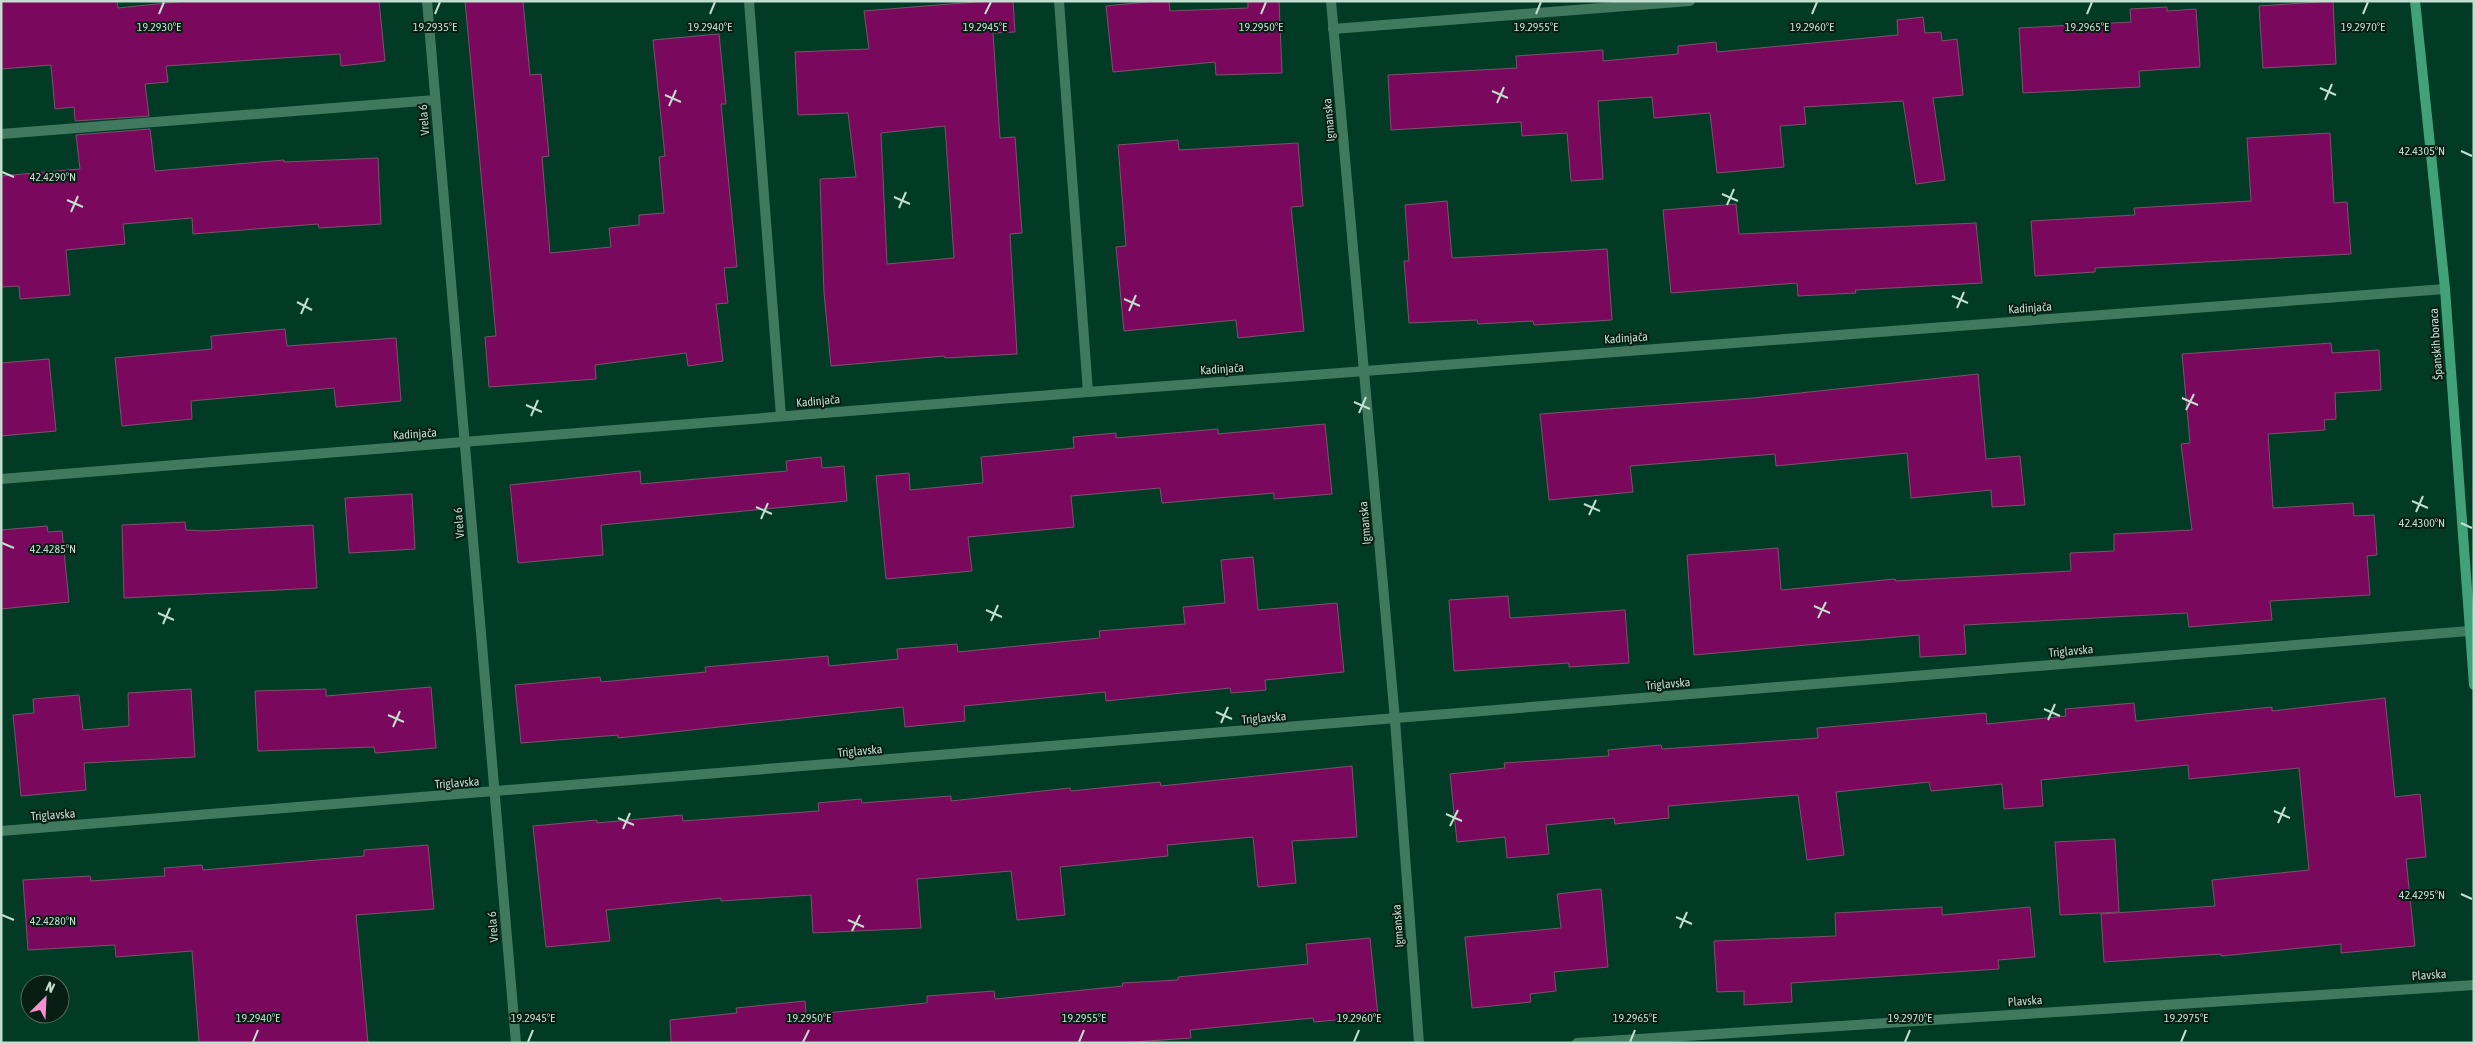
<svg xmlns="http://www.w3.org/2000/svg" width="2475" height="1044" font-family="'Asap Condensed',sans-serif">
  <rect width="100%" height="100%" fill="#013b26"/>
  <g fill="#7a085c" stroke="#7c526c" fill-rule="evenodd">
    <path d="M1,1H117L118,8L186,1H379L385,61L341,66L340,54L166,66L168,82L145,84L149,116L75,121L74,107L55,109L51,65L1,69Z"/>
    <path d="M465,1H523L530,75L541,74L549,156L542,157L550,253L611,247L609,228L639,225V215L664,213L659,157L665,156L653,40L719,34L726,104H721L737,267L724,268L728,303L716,304L723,361L688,366L686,353L595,365L596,379L489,387L485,337L496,336Z"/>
    <path d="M987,1H1013L1015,32L993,33L1000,138L1015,137L1022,233L1010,234L1017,354L945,358L944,356L831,366L824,293L820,179L856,177L848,113L798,115L795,52L869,49L864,11ZM945,126L954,258L887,264L881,133Z"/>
    <path d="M1156,1H1169L1170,11L1248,8V1H1279L1282,73L1216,75L1215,62L1113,72L1106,6Z"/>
    <path d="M2333,1L2336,64L2263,68L2259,6Z"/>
    <path d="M2167,7V11L2196,9L2200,67L2139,71L2140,87L2023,93L2019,28L2131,22L2130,9Z"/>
    <path d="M1923,17L1925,33L1941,32L1942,41L1957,39L1963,95L1933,98L1945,180L1916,184L1903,101L1804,107L1806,124L1780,126L1784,167L1717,173L1710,113L1654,118L1652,97L1598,101L1603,179L1571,181L1567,133L1522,136L1521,122L1391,130L1388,75L1517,68L1516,56L1603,50V61L1678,54V46L1716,42L1717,52L1898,35L1897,20Z"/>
    <path d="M150,129L155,171L284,160V162L378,158L381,224L319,228L318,224L193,234L192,218L123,224L125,244L66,250L70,295L20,299L19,286L1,287V176L80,169L76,135Z"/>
    <path d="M2330,133L2334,203L2347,202L2351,254L2095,268V272L2035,276L2031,221L2135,215L2134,208L2251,201L2247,138Z"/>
    <path d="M1178,140L1179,150L1298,143L1303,206L1291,207L1304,331L1238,338L1236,320L1124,331L1116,247L1126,246L1118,145Z"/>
    <path d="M1447,201L1452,258L1607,249L1612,320L1534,325L1533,321L1478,324L1477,320L1409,323L1404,261H1409L1405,205Z"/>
    <path d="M1736,204L1739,234L1976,223L1982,283L1855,290L1856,293L1798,296L1797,283L1671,293L1663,210Z"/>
    <path d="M285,329L287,346L396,338L401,401L336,407L334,388L191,401L192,419L122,426L115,358L212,349L211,336Z"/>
    <path d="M2331,343L2332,353L2379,350L2381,390L2335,393L2336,419L2324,420L2325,430L2268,434L2273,508L2353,503L2354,516L2374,515L2377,555L2367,556L2370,595L2270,601L2272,620L2189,627L2187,613L1964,625L1966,654L1920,657L1919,635L1694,655L1687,555L1778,548L1781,590L1895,579L1896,581L2071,571L2070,553L2114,551V534L2192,530L2181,444L2190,443L2182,354Z"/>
    <path d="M49,359L56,431L1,436V363Z"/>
    <path d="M1978,374L1986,459L2020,456L2025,505L1992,507L1991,490L1911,498L1907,453L1776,466L1775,454L1630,466L1633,492L1549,500L1540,414L1753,398Z"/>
    <path d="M1325,424L1332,494L1274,499V493L1162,503L1160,488L1071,496L1074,527L968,537L972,571L886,579L876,476L909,473L910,490L983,483L981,457L1074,448L1073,437L1116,433V438L1218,429V434Z"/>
    <path d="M821,457L822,468L844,466L847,501L601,525L603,555L518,563L510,485L640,471L641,484L787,471L786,461Z"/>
    <path d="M412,494L415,549L349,553L345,498Z"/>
    <path d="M185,522L186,530L205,531L313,525L317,588L124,598L122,525Z"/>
    <path d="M47,526L48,532L62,531L69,602L1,609V530Z"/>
    <path d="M1253,557L1258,610L1337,603L1344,672L1265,680L1266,690L1231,693L1230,688L1106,701L1105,692L964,706L965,721L905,727L903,707L618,738V735L521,743L515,685L600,677L601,682L706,672L705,667L828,656L829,666L898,659L897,649L957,644L958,652L1100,638L1099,631L1185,624L1183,607L1225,603L1221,560Z"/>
    <path d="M1508,596L1510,618L1625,610L1629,663L1569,667V663L1454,671L1449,600Z"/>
    <path d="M431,687L436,748L375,753L374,747L258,751L255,691L326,689V696Z"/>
    <path d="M191,689L195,757L84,763L86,790L21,796L13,715L34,713L33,699L79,695L83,730L129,726L128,693Z"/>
    <path d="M2385,698L2395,797L2420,794L2426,857L2406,859L2415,946L2341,953V944L2221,956V954L2104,962L2101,914L2215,906L2212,880L2309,870L2299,768L2189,779L2188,765L2041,780L2043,806L2004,809L2002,784L1931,791L1929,782L1836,792L1844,855L1807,860L1798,795L1668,806L1669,818L1615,824L1614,818L1546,825L1549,854L1507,858L1505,837L1457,842L1450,774L1505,768L1504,763L1609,756L1608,750L1661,745L1662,749L1818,738L1817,728L1986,713L1987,724L2066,716L2065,709L2134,703L2136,721L2272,707V711Z"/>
    <path d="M1352,766L1357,837L1292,841L1296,883L1258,887L1253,837L1167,845L1168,856L1060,867L1065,915L1017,920L1011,871L917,879L921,928L813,933L811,895L721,901V898L606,910L610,941L546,947L533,826L597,820V823L682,815L683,821L819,811L818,803L861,799L862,803L951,796V801L1070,788L1071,791L1160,782L1161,786Z"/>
    <path d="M2115,839L2119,912L2060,915L2055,842Z"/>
    <path d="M428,845L434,909L356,915L368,1043H199L192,951L116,957L115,945L28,950L23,880L90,876L91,881L165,876L164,868L202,865L203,870L364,856V850Z"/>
    <path d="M1601,889L1608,967L1554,972L1556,991L1530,994L1531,1002L1472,1008L1465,937L1561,928L1557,894Z"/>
    <path d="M1942,907V915L2030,907L2035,957L1998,960L1999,969L1791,983L1792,1002L1744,1005V991L1717,992L1714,941L1836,936L1835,913Z"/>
    <path d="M1370,938L1378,1016L1314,1022L1313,1018L1190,1030L1191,1038L1120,1043H671L670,1020L737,1013L736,1008L805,1001L806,1015L927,1003V996L994,991L995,999L1123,986L1122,983L1178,980V977L1308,964L1306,944Z"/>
  </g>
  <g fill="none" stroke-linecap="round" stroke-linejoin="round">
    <g stroke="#41795f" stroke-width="10">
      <path d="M427,1L516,1043"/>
      <path d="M749,1L781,416"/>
      <path d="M1059,1L1088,392"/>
      <path d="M1331,1L1395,720L1419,1043"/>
      <path d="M1333,29L1690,1"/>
      <path d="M1,134L435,100"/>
      <path d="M1,479L1088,392L2445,289"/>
      <path d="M1,831L2469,631"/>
      <path d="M1577,1043L2474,985"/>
    </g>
    <path stroke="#41a279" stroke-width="10" d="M2415,1L2445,289L2474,685"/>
  </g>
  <path fill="none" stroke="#c3ddcf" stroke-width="2" d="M159,14L164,2M435,14L440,2M710,14L715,2M985,14L991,2M1261,14L1266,2M1536,14L1541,2M1812,14L1817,2M2087,14L2092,2M2363,14L2368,2M2320,88L2336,95M1492,91L1508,98M665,95L681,102M2325,100L2332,84M1497,103L1504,87M669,106L676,90M2461,151L2472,156M2,172L14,177M1722,194L1738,201M894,197L910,204M67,200L83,207M1727,205L1734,189M899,208L906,192M71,212L78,196M1952,296L1968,303M1124,299L1140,306M297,302L312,310M1957,308L1964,292M1129,311L1136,295M301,314L308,298M2182,398L2198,405M1354,402L1370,409M526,405L542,412M2186,410L2194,394M1359,413L1366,397M531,416L538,400M2412,501L2428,508M1584,504L1600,511M756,507L772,514M2416,512L2423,496M1589,515L1596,500M761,519L768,503M2461,523L2472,528M2,543L14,548M1814,606L1830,613M986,610L1002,617M158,613L174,620M1818,618L1826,602M991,621L998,605M163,624L170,608M2044,709L2060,716M1216,712L1232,719M388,715L404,722M2048,720L2055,704M1221,723L1228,707M393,727L400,711M2274,811L2290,818M1446,814L1462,821M618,818L634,825M2278,823L2285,807M1450,826L1458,810M623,829L630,813M2461,894L2472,899M2,915L14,920M1676,917L1692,924M848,920L864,927M1680,928L1687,912M852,931L860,915M253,1042L258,1030M528,1042L533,1030M803,1042L809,1030M1079,1042L1084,1030M1354,1042L1359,1030M1630,1042L1635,1030M1905,1042L1910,1030M2181,1042L2186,1030"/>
  <g text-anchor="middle" stroke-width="4" stroke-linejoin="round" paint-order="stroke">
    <g font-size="12" fill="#c3ddcf" stroke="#081d14">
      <text transform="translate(424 120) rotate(-95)" y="4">Vrela 6</text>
      <text transform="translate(1329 120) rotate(-95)" y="4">Igmanska</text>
      <text transform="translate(2030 308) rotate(-4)" y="4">Kadinjača</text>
      <text transform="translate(1626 338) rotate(-4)" y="4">Kadinjača</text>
      <text transform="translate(2436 344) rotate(-94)" y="4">Španskih boraca</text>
      <text transform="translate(1222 369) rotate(-4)" y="4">Kadinjača</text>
      <text transform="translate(818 401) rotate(-5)" y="4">Kadinjača</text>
      <text transform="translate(415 434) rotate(-4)" y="4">Kadinjača</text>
      <text transform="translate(459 523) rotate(-95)" y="4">Vrela 6</text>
      <text transform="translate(1365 523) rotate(-95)" y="4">Igmanska</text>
      <text transform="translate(2071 651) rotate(-5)" y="4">Triglavska</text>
      <text transform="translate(1668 684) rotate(-5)" y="4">Triglavska</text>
      <text transform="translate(1264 718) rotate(-5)" y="4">Triglavska</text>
      <text transform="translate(860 751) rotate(-5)" y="4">Triglavska</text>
      <text transform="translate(457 783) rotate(-4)" y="4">Triglavska</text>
      <text transform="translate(53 815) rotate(-4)" y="4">Triglavska</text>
      <text transform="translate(1398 926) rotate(-94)" y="4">Igmanska</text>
      <text transform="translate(493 927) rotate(-95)" y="4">Vrela 6</text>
      <text transform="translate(2429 975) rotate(-4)" y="4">Plavska</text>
      <text transform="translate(2025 1001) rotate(-4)" y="4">Plavska</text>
    </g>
  </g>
  <g font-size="12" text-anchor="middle" fill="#c3ddcf" stroke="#081d14" stroke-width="4" stroke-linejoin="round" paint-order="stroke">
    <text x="159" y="31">19.2930°E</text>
    <text x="435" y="31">19.2935°E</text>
    <text x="710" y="31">19.2940°E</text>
    <text x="985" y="31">19.2945°E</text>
    <text x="1261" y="31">19.2950°E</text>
    <text x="1536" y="31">19.2955°E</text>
    <text x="1812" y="31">19.2960°E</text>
    <text x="2087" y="31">19.2965°E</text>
    <text x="2363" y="31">19.2970°E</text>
    <text x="2422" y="155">42.4305°N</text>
    <text x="53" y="181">42.4290°N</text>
    <text x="2422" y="527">42.4300°N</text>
    <text x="53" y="553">42.4285°N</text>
    <text x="2422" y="899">42.4295°N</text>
    <text x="53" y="925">42.4280°N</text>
    <text x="258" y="1022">19.2940°E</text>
    <text x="533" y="1022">19.2945°E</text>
    <text x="809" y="1022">19.2950°E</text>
    <text x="1084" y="1022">19.2955°E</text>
    <text x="1359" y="1022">19.2960°E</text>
    <text x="1635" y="1022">19.2965°E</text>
    <text x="1910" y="1022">19.2970°E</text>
    <text x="2186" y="1022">19.2975°E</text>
  </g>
  <rect width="2475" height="1044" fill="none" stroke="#c3ddcf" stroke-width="5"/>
  <g transform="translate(45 999) rotate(24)"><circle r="24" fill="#081d14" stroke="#536a5f"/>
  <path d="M0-4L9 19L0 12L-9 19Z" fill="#f690d0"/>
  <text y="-8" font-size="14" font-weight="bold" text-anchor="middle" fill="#c3ddcf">N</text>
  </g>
</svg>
